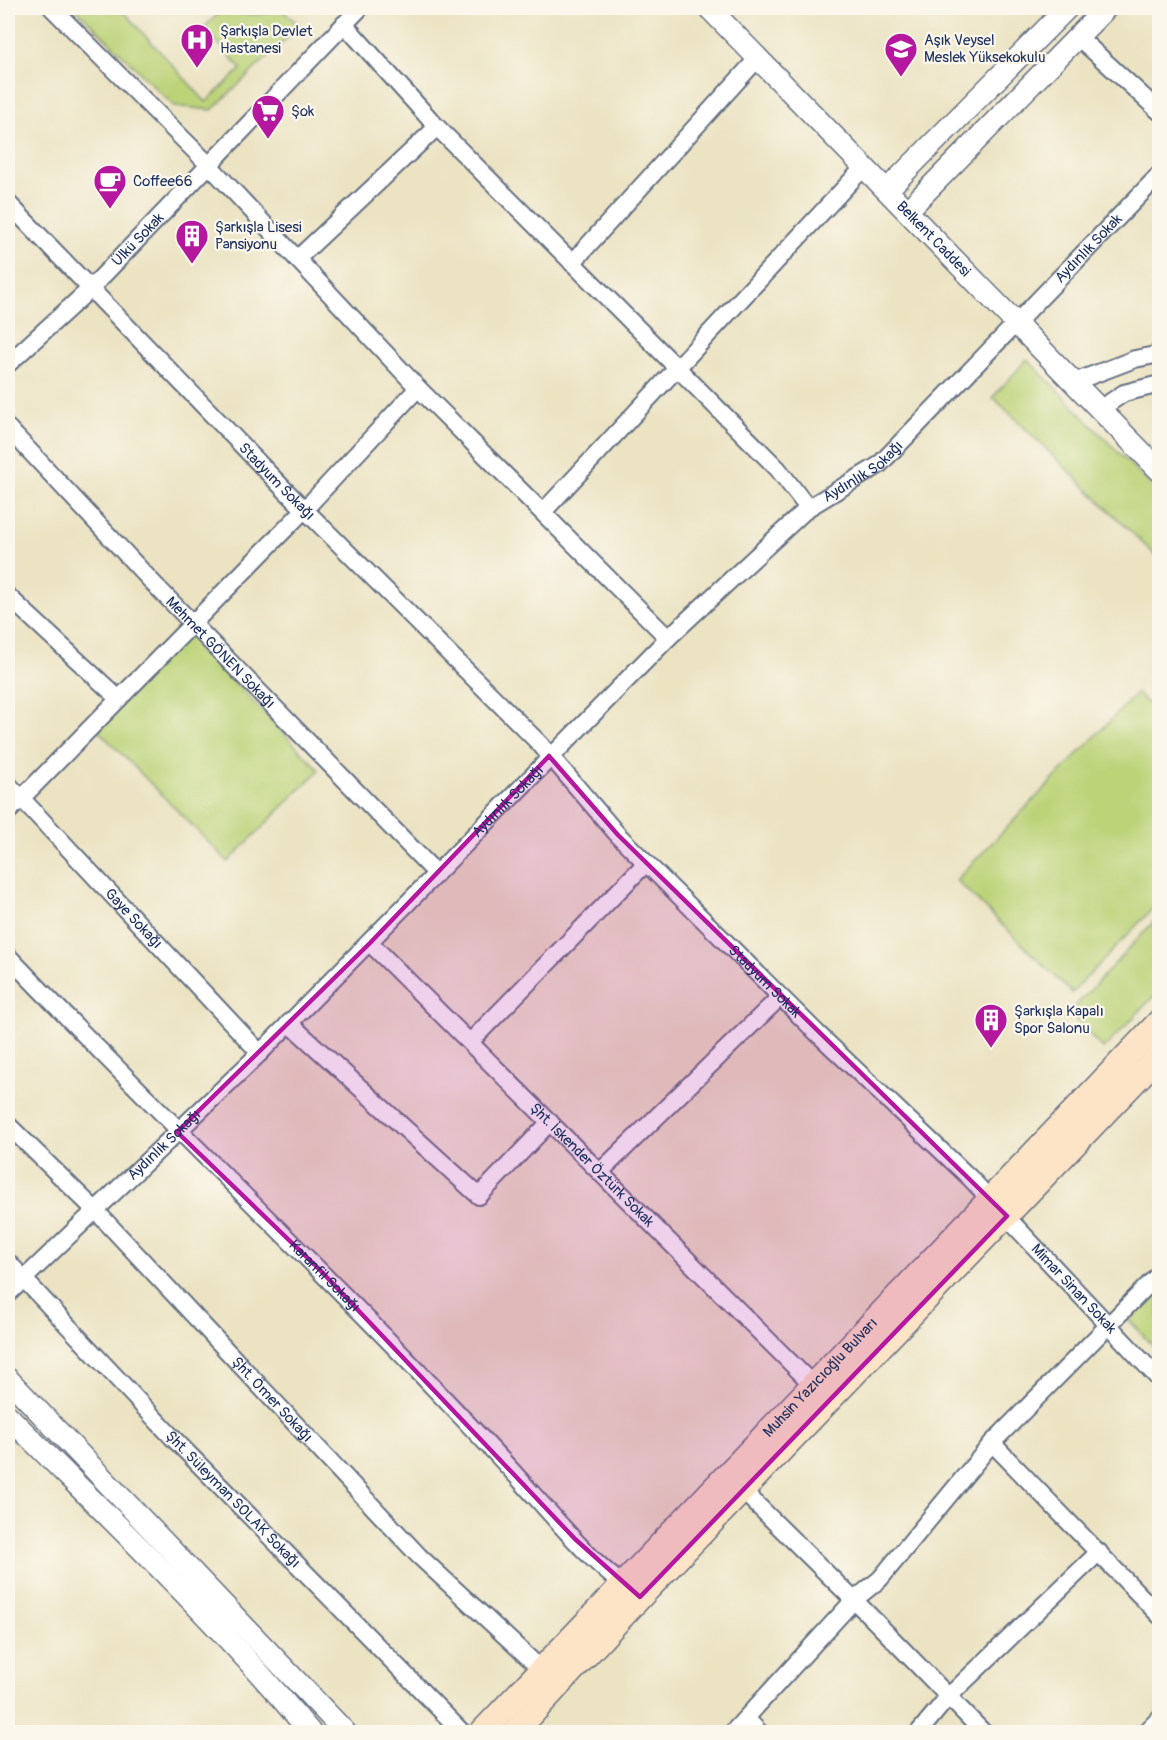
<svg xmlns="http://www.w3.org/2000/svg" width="1167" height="1740" font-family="Pangolin,sans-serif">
  <rect width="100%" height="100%" fill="#fbf7ec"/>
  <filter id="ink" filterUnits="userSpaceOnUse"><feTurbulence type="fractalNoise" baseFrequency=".0167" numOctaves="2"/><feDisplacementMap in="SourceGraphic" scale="12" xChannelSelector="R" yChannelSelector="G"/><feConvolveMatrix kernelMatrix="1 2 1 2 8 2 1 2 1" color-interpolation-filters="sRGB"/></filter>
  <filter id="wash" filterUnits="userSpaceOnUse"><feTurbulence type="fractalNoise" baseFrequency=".008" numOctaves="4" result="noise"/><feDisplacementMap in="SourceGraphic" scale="24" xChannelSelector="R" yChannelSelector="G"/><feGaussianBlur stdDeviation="1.35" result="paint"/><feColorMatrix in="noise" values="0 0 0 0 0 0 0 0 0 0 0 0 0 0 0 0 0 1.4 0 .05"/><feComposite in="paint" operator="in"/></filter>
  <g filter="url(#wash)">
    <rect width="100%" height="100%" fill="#ebe3c2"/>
    <g fill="#bcd378" stroke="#6c816b" stroke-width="1.5">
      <path d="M75,8H120L206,102L241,69L204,27L224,9C245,17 260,17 280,8L300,26L212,110L174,106Z"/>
      <path d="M1027,359L1159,494V559L993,397Z"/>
      <path d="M185,631L319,770L228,862L93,725Z"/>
      <path d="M1137,693L1159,715V902L1072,993L956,880Z"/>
      <path d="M1159,916V991L1103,1049L1069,1013Z"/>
      <path d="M1159,1291V1353L1129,1320Z"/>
    </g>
  </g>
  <g filter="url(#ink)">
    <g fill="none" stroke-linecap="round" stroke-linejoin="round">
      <g stroke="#646e81" stroke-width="20">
        <g id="minor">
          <path d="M52,8L209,165L418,388L668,638"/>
          <path d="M344,24L437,127L778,469L808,508"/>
          <path d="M1077,36L1160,112"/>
          <path id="s1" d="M8,203L281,486L540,744L618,835L817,1033L970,1178L1160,1380"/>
          <path d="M297,259L437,127"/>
          <path d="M572,263L758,58"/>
          <path id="s2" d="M8,364L90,289L360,8"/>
          <path d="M1074,382L1135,359L1160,354"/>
          <path d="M1100,409L1124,393L1160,384"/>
          <path id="s3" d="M8,428L154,584L436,873"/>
          <path d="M543,512L865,166"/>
          <path d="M8,596L119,699"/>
          <path id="s4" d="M8,784L260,1053"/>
          <path d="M8,812L305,509L418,388"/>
          <path id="s5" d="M370,943L814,1386"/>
          <path id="s6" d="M8,956C140,1095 279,1227 412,1365C452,1407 492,1448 530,1491C561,1525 592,1563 630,1590"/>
          <path d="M289,1023L479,1196L550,1122"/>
          <path d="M470,1042L646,863"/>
          <path id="s7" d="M8,1125L96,1211L419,1556L542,1670"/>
          <path d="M600,1172L780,997"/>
          <path id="s8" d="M8,1262L172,1437L462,1732"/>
          <path id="s9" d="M8,1294L260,1053L668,638L808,508L879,465L1160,174"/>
          <path d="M992,1443L1160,1616"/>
          <path d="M743,1491L869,1615L983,1732"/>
          <path d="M746,1718L759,1732"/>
          <path d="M733,1732L854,1600L880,1579L992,1443L1160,1273"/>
          <path d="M919,1732L948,1697L1099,1552"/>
          <path d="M1146,1732L1160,1718"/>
        </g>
      </g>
      <g stroke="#646e81" stroke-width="24">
        <g id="tertiary">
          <path id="s10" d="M709,8L1160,471"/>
          <path d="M888,189L1067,8"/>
          <path d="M908,210L1106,8"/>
          <path d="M8,1379L345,1732"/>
          <path d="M8,1416C110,1519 217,1620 310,1732"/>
        </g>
      </g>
      <g stroke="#646e81" stroke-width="27">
        <g id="secondary">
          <path id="s11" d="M482,1732L1160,1021"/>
          <path d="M515,1732L640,1597L1160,1055"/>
        </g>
      </g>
      <use href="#minor" stroke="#fff" stroke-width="16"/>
      <use href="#tertiary" stroke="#fff" stroke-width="21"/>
      <use href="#secondary" stroke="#fee4c6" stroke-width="24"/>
    </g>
  </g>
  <path fill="#b5179e" fill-opacity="0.2" stroke="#b5179e" stroke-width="4.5" stroke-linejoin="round" d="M549,756L618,835L1007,1216L640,1597L575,1539L319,1269L177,1132L370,943Z"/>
  <defs>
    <g id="hospital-pin" transform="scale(1.725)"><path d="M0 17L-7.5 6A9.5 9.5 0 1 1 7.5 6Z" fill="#b5179e" stroke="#fbf7ec"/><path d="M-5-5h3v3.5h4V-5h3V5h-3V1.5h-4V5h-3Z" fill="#fff"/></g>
    <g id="university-pin" transform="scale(1.725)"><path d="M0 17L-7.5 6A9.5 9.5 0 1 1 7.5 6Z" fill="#b5179e" stroke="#fbf7ec"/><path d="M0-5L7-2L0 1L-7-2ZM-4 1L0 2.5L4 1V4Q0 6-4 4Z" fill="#fff"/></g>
    <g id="supermarket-pin" transform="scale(1.725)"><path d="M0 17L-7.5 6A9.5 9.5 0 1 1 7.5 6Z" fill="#b5179e" stroke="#fbf7ec"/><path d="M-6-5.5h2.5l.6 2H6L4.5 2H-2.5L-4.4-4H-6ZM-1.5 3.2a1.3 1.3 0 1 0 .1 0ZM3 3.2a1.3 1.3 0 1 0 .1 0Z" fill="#fff"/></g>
    <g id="cafe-pin" transform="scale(1.725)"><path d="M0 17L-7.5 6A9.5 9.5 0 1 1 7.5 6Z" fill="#b5179e" stroke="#fbf7ec"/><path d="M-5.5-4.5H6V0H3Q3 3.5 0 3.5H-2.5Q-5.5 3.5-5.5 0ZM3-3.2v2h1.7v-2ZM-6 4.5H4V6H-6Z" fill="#fff"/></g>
    <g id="building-pin" transform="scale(1.725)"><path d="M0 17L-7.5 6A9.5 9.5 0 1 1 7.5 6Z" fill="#b5179e" stroke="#fbf7ec"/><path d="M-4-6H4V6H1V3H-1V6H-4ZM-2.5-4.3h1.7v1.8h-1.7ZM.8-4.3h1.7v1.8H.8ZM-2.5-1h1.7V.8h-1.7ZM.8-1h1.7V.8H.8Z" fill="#fff"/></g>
  </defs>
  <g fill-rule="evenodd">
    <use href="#hospital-pin" x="197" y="40"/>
    <use href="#university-pin" x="901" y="49"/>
    <use href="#supermarket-pin" x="268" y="111"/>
    <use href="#cafe-pin" x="110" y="181"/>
    <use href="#building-pin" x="192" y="236"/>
    <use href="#building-pin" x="991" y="1020"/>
  </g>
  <g text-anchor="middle" stroke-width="4.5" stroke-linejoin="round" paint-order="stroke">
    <g font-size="15" fill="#1b2f5e" stroke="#fbf7ec" text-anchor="start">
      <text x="220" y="36">Şarkışla Devlet<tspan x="220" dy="17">Hastanesi</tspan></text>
      <text x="924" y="45">Aşık Veysel<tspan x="924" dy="17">Meslek Yüksekokulu</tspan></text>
      <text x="291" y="116">Şok</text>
      <text x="133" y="186">Coffee66</text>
      <text x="215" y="232">Şarkışla Lisesi<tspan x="215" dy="17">Pansiyonu</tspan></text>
      <text x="1014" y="1016">Şarkışla Kapalı<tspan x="1014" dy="17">Spor Salonu</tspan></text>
    </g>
    <g font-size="15" fill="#1b2f5e" stroke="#fbf7ec">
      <text dy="5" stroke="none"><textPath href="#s10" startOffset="322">Belkent Caddesi</textPath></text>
      <text dy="5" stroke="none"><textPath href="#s2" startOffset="180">Ülkü Sokak</textPath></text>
      <text dy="5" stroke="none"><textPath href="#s9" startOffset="1506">Aydınlık Sokak</textPath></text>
      <text dy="5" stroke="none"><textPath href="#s9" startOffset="1188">Aydınlık Sokağı</textPath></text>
      <text dy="5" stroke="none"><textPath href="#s1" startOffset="387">Stadyum Sokağı</textPath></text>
      <text dy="5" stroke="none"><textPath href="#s3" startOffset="309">Mehmet GÖNEN Sokağı</textPath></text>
      <text dy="5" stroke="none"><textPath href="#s9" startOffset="702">Aydınlık Sokağı</textPath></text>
      <text dy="5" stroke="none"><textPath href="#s4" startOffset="184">Gaye Sokağı</textPath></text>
      <text dy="5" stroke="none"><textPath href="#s1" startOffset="1086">Stadyum Sokak</textPath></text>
      <text dy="5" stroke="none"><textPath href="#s9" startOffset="216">Aydınlık Sokağı</textPath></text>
      <text dy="5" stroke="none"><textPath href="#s5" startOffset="314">Şht. İskender Öztürk Sokak</textPath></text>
      <text dy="5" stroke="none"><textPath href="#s6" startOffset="450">Karanfil Sokağı</textPath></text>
      <text dy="5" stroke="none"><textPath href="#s1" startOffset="1522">Mimar Sinan Sokak</textPath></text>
      <text dy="5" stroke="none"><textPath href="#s11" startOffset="490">Muhsin Yazıcıoğlu Bulvarı</textPath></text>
      <text dy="5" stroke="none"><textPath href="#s7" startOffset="381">Şht. Ömer Sokağı</textPath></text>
      <text dy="5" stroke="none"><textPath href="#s8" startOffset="327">Şht. Süleyman SOLAK Sokağı</textPath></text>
    </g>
  </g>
  <rect width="1167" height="1740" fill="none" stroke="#fbf7ec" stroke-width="30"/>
</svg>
